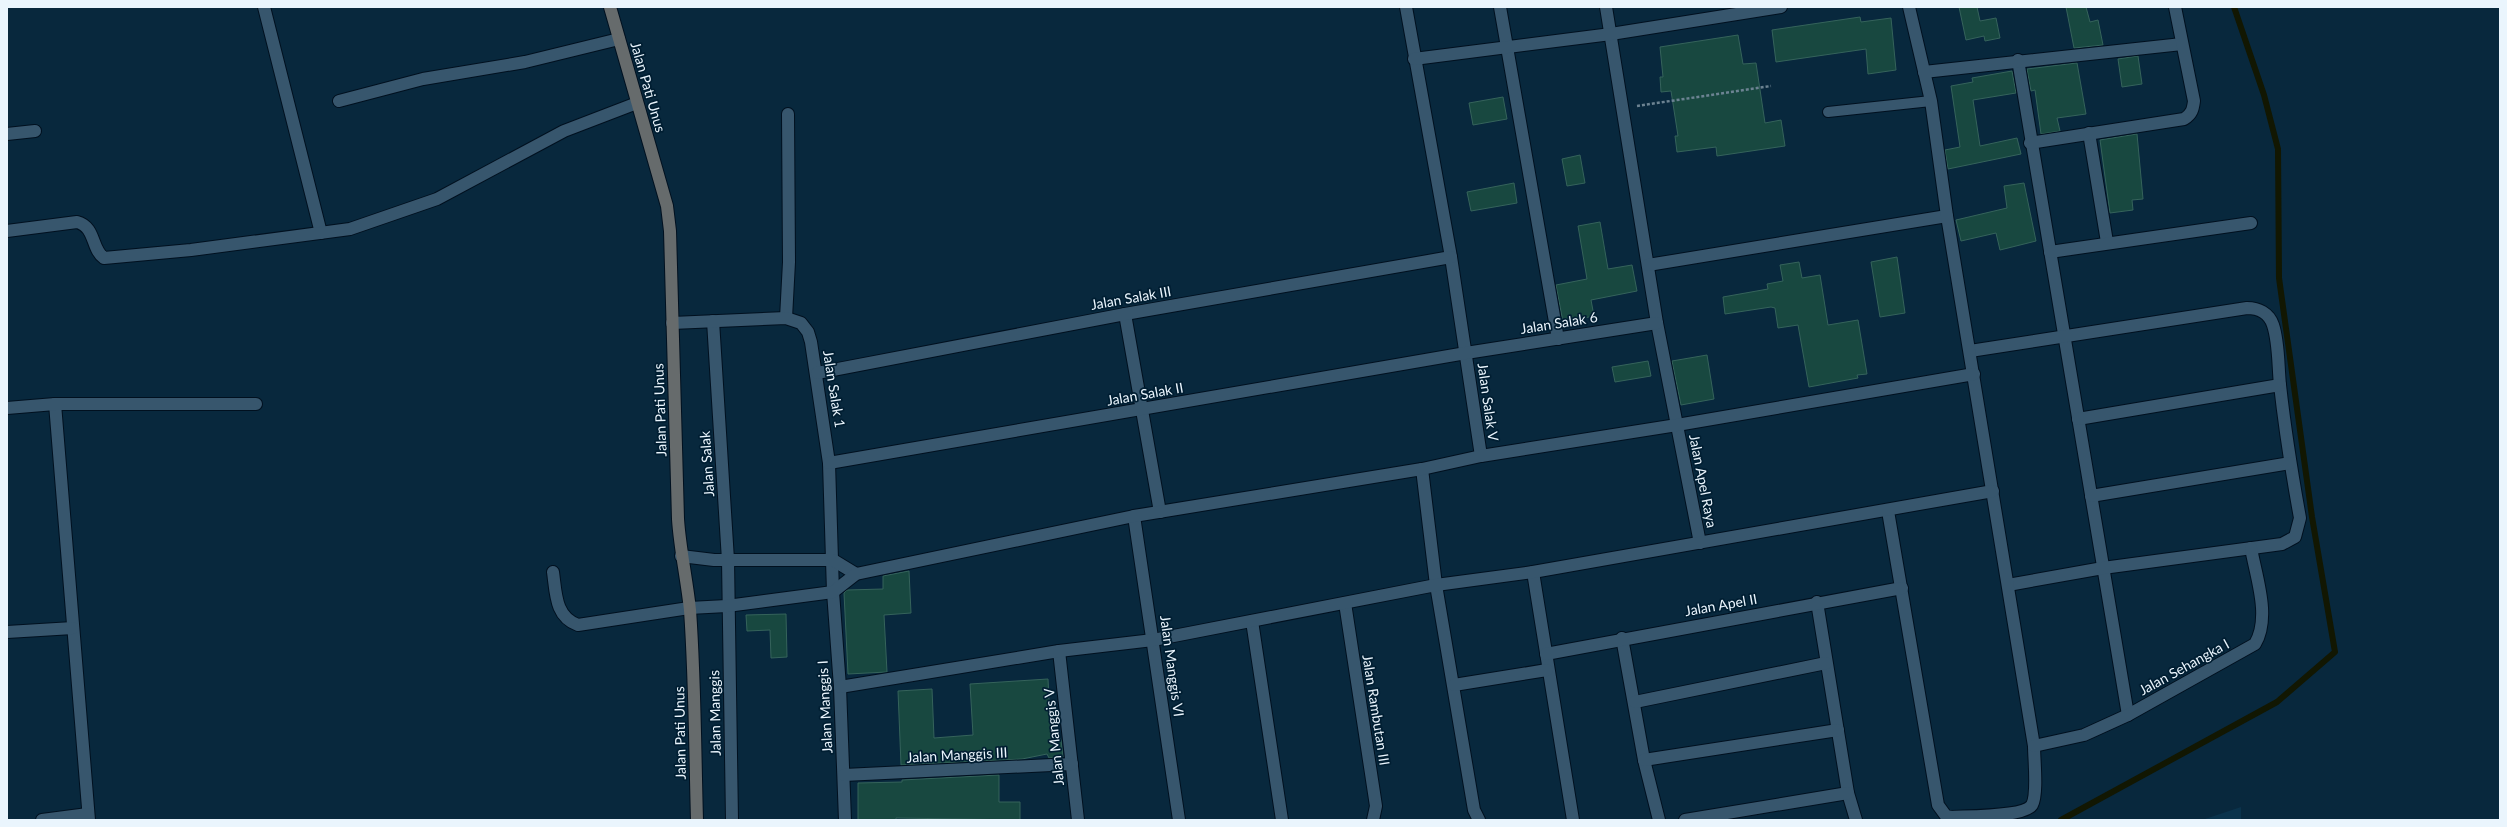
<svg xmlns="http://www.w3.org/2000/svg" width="2507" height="827" font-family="Lato,sans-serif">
  <rect width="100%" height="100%" fill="#08283d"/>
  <path fill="#0a334c" d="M2241,807V820H2202Z"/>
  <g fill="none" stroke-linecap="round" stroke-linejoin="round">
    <path stroke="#121702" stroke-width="6" d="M2061,820L2277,702L2335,652L2312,517L2279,278L2278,149L2264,95L2234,7"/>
  </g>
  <g fill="#184840" stroke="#35635b">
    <path d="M1959,7H1977L1980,21L1996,18L2000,38L1985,41L1984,36L1966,40Z"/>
    <path d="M2066,7H2086L2090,22L2098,20L2103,45L2074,48Z"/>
    <path d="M1860,17L1861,22L1891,18L1896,70L1868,74L1866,49L1776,62L1772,30Z"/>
    <path d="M1738,35L1743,64L1756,63L1765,123L1781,120L1785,146L1717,156L1716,147L1677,152L1675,136H1678L1671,91L1661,92L1660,77H1663L1660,47Z"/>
    <path d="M2138,56L2142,84L2122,87L2118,59Z"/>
    <path d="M2077,63L2086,114L2057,118L2060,131L2041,134L2035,90L2031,91L2027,69Z"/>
    <path d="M2012,71L2016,93L1973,100L1980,146L2017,138L2021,154L1948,169L1945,150L1960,147L1951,86L1973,82L1972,78Z"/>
    <path d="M1503,97L1507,119L1473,125L1469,103Z"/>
    <path d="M2137,134L2143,199L2132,200L2133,210L2110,213L2100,140Z"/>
    <path d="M1580,155L1585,183L1567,186L1562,159Z"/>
    <path d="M1514,183L1517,203L1471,211L1467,192Z"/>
    <path d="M2024,183L2036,241L2000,250L1996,233L1961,241L1956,220L2007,208L2004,186Z"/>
    <path d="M1600,222L1608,269L1632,265L1637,291L1591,300L1594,316L1563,322L1556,285L1587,279L1578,226Z"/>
    <path d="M1897,257L1905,313L1880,317L1871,262Z"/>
    <path d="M1799,262L1802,278L1820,275L1828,325L1858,320L1867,374L1857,375L1858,378L1809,387L1798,325L1778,328L1775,308L1771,307L1725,314L1723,297L1768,289L1767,284L1783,281L1780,265Z"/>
    <path d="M1707,355L1714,399L1681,405L1672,361Z"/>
    <path d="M1648,361L1651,376L1615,382L1612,367Z"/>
    <path d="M909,571L911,613L884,615L887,672L848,674L844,593L847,590L883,589V576Z"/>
    <path d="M786,614L787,657L771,658L770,630L747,631L746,615Z"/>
    <path d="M1048,679L1050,721L1061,740L1063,757L1049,758L1047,754L1022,759L901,765L898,691L932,689L934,738L973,735L970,684Z"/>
    <path d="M999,775V802H1020V820L896,818V820H858V783L902,782V780Z"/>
  </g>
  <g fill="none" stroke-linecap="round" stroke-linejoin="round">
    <g stroke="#00101f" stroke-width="12">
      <path id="service" d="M1828,112L1931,101"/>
    </g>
    <g stroke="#00101f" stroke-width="14">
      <g id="minor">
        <path d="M264,7L321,233"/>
        <path d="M1406,7L1451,257L1481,456"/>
        <path d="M1500,7L1558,339"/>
        <path d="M1606,7L1657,323L1700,543"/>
        <path d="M1414,59L1611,34L1781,7"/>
        <path d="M2018,60L2128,715"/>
        <path d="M1924,72L2182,44"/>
        <path d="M339,101L423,79L525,62L619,39"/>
        <path d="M2089,133L2107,242"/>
        <path d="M7,134L35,131"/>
        <path d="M2030,143L2184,119C2192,114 2193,109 2194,101L2175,7"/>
        <path d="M7,231L77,222C96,227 91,249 104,258L191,250L350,229L437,199L564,131L637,103"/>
        <path d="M2050,252L2251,223"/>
        <path d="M1648,265L1947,216"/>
        <path d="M1125,314L1160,512"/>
        <path d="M786,318L789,262L788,114"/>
        <path d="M713,321L728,560L732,820"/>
        <path d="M672,323L786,318L801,323L808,332L811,342L829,463L833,592L840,687L845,820"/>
        <path d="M1970,351L2247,308C2258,308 2269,313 2273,325C2279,343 2278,366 2280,385C2285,430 2292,474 2300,518L2295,537L2282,544L2103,568L2008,585"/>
        <path d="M817,373L1125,314L1451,257"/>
        <path d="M55,404L89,820"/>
        <path d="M7,408L55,404H256"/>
        <path d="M2078,419L2280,385"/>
        <path d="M829,463L1466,353L1657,323"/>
        <path d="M1422,469L1436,585L1474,810L1479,820"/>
        <path d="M2091,496L2290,463"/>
        <path d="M1888,511L1938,805L1946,816L1951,817C1966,816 2024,817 2032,805C2038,794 2034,759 2034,746L1947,216L1931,101L1909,7"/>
        <path d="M1134,516L1179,820"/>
        <path d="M681,556L714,560H833L856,574"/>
        <path d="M553,572C556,593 555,617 578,625L689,608L727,606L833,592L856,574L1134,516L1422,469L1481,456L1677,425L1974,374"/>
        <path d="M1533,572L1573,820"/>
        <path d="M1817,602L1848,793L1856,820"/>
        <path d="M1345,603L1376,806L1373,820"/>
        <path d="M1252,621L1282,820"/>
        <path d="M7,632L73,628"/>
        <path d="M1622,638L1644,760L1659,820"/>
        <path d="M1059,651L1078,820"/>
        <path d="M1546,654L1902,588"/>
        <path d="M1454,685L1547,670"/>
        <path d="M840,687L1059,651L1153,640L1436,585L1533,572L1993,491"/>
        <path d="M1635,702L1826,663"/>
        <path d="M2034,746L2084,735L2128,715L2255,644C2271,617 2256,577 2251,548"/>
        <path d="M1644,760L1838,730"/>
        <path d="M844,775L1072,764"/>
        <path d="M42,820L88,814"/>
        <path d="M1685,820L1848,793"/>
      </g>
    </g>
    <g stroke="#00101f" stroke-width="14">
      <path id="secondary" d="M610,7L667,206L670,231L678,519C680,550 687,580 690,610C695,680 695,750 697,820"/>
    </g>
    <path stroke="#6c8392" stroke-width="2.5" stroke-dasharray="3 2" stroke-linecap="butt" d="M1637,106L1771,86"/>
    <use href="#service" stroke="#37566d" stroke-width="10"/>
    <use href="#minor" stroke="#37566d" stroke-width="12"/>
    <use href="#secondary" stroke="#666b6c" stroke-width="12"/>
  </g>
  <g text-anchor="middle" stroke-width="3.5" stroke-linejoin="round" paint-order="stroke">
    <g font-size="14" fill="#eaf5fd" stroke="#001e32">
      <text transform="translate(648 87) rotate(74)" y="5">Jalan Pati Unus</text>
      <text transform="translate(1131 298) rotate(-10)" y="5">Jalan Salak III</text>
      <text transform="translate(1559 323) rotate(-9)" y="5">Jalan Salak 6</text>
      <text transform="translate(834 389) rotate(81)" y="5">Jalan Salak 1</text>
      <text transform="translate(1145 394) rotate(-10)" y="5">Jalan Salak II</text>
      <text transform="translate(1488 402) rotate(82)" y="5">Jalan Salak V</text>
      <text transform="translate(660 410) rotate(-92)" y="5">Jalan Pati Unus</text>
      <text transform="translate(707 464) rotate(-94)" y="5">Jalan Salak</text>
      <text transform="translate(1703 481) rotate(79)" y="5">Jalan Apel Raya</text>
      <text transform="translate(1721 605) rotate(-10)" y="5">Jalan Apel II</text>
      <text transform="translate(1172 666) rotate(82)" y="5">Jalan Manggis VI</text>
      <text transform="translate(2184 667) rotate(-29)" y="5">Jalan Sehangka I</text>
      <text transform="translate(825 707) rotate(-93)" y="5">Jalan Manggis I</text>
      <text transform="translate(1376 710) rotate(81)" y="5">Jalan Rambutan III</text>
      <text transform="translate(715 713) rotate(-91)" y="5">Jalan Manggis</text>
      <text transform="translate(680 733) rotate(-91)" y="5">Jalan Pati Unus</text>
      <text transform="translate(1054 737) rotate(-96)" y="5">Jalan Manggis V</text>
      <text transform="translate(957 755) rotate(-3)" y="5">Jalan Manggis III</text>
    </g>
  </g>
  <rect width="2507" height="827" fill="none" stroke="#eaf5fd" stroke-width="16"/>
</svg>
